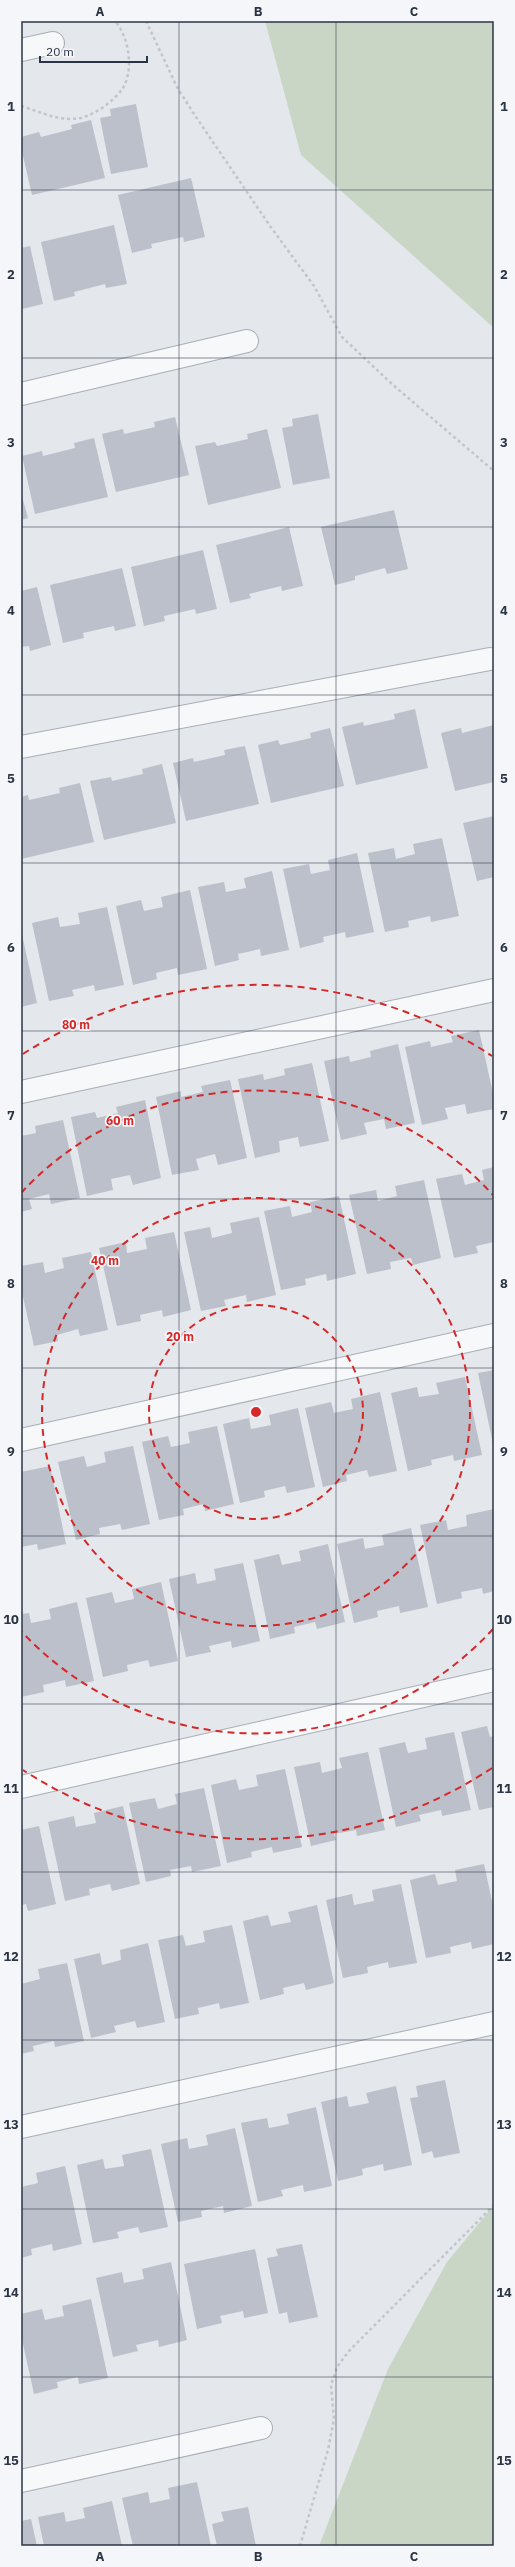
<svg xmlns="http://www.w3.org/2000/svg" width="515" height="2567" font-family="'IBM Plex Sans',sans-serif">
  <rect width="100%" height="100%" fill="#e4e7ec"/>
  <g fill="#c9d6c5">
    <path d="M265,21H494V328L301,155Z"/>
    <path d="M494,2205V2546H319L388,2369L447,2262Z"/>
  </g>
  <g fill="#bbc0ca">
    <path d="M136,104L148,167L111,174L100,118L111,116L110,109Z"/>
    <path d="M91,120L105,178L32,195L21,147V137L39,132L41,137L72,129L71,125Z"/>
    <path d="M191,178L205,237L184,242L183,237L151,244L152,248L132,253L118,195Z"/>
    <path d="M114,225L127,284L106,288L105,284L74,292L75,296L54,301L41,242Z"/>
    <path d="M30,246L43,304L22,309L21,248Z"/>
    <path d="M318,414L330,478L293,485L282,428L293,426L292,419Z"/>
    <path d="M175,417L189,475L116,492L102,434L123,429L124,434L155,427L154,422Z"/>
    <path d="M267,429L281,488L208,505L195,446L215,442L217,446L248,439L247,434Z"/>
    <path d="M94,438L108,497L35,514L22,456L42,451L43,456L75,448L74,443Z"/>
    <path d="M21,493L28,518L21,520Z"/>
    <path d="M394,510L408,569L387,574L385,568L355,576V580L335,585L321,527Z"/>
    <path d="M289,527L303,586L282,591L281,586L249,594L251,598L230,603L216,545Z"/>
    <path d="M203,550L217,609L196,614L195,609L164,616L165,621L144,626L131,567Z"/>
    <path d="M122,568L136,626L115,631L114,626L83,633L84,638L63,643L50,585Z"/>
    <path d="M37,587L51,645L30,651L29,646L21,647V591Z"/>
    <path d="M415,709L428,768L356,785L342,727L363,722L364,726L395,719L394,714Z"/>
    <path d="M494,725V782L455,791L441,733L461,728L462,733Z"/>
    <path d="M330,728L344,786L271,803L258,745L278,740L280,745L311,738L310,733Z"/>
    <path d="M245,746L259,804L186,821L173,763L193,758L194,762L225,755L224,750Z"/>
    <path d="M162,764L176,823L104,840L90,781L111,777L112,781L143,774L142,769Z"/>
    <path d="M80,783L94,842L21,859V797L28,795L29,800L60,793L59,788Z"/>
    <path d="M494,816V877L477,881L463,823Z"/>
    <path d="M442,838L459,916L431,922L430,916L408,921L409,927L385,932L368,853L394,848L396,859L415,854L413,844Z"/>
    <path d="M357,853L374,932L346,938L345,932L323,937L324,942L300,948L283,869L309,864L311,874L330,870L328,860Z"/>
    <path d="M272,871L289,950L261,956L260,949L238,954L239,960L215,966L198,887L224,882L226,892L246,888L244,878Z"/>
    <path d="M190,890L207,969L178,975L177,968L156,973L157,979L133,985L116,906L141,900L144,911L163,907L161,897Z"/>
    <path d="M107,907L124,985L95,991L94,985L72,990L74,996L49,1001L32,923L58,917L60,927L80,924L78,913Z"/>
    <path d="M21,930L37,1003L21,1007Z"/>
    <path d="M479,1030L494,1098V1109L467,1114L465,1104L445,1108L448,1119L422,1125L405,1047L430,1041L431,1047L453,1042L451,1036Z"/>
    <path d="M398,1044L415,1123L386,1129L384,1119L364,1123L367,1134L341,1140L324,1061L349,1056L350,1062L371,1057L370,1051Z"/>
    <path d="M312,1063L329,1141L300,1147L298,1137L279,1141L280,1152L255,1158L238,1079L263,1074L264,1080L285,1075L284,1069Z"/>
    <path d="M230,1080L247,1158L218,1165L215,1154L196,1159L199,1170L172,1175L156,1097L181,1091V1097L203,1092L201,1086Z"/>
    <path d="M145,1100L161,1178L133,1185L130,1175L111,1179L113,1190L87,1196L71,1117L95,1112L97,1118L118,1113L116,1107Z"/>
    <path d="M63,1120L80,1198L51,1204L49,1194L29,1199L32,1209L21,1212V1136L36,1133L35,1126Z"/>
    <path d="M494,1167V1242L476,1246L478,1253L454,1258L436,1179L462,1174L465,1185L484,1180L482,1170Z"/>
    <path d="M424,1180L441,1258L413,1265L411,1258L390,1262L391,1269L367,1274L349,1195L376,1190L378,1201L397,1196L395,1186Z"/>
    <path d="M339,1196L356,1274L327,1281L326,1274L305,1279L306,1285L281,1290L264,1211L290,1206L292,1217L312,1212L310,1202Z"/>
    <path d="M259,1217L276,1295L247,1302L246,1295L224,1300L226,1306L201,1311L184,1232L210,1227L212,1238L232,1233L230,1223Z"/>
    <path d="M174,1232L191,1310L163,1317L162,1310L140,1315L141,1321L117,1326L99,1248L126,1242L127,1253L147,1249L145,1238Z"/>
    <path d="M91,1252L108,1330L80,1336L78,1329L57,1335L58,1341L34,1346L21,1288V1266L43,1262L45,1273L64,1268L62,1258Z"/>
    <path d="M494,1370V1444H493L478,1373Z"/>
    <path d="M465,1377L482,1455L454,1461L453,1455L431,1460L432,1465L408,1471L391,1393L417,1387L419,1397L439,1394L436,1383Z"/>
    <path d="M380,1392L397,1471L369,1477L367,1470L346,1475L347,1481L323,1487L305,1408L331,1402L334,1413L353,1409L351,1399Z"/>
    <path d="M298,1408L315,1487L287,1493L285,1486L264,1491L265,1497L240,1503L223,1424L249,1418L251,1429L271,1425L269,1415Z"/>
    <path d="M217,1426L234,1504L205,1511L204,1504L183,1509L184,1515L159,1520L142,1442L168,1436L171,1447L190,1443L188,1432Z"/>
    <path d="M133,1446L150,1524L122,1530L120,1524L99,1528L100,1534L76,1540L58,1462L84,1456L87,1467L106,1462L104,1452Z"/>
    <path d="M50,1466L66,1544L38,1550L37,1544L21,1547V1472Z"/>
    <path d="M494,1509V1591L483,1594L482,1588L461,1592L462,1598L437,1604L420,1525L446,1520L448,1530L467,1526L466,1515Z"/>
    <path d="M411,1528L428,1607L400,1613L399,1606L377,1611L378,1617L354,1623L337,1544L363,1538L365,1549L384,1545L382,1535Z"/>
    <path d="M328,1544L345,1622L317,1629L315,1622L294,1627L295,1633L270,1639L254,1560L279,1554L282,1565L301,1561L299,1551Z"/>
    <path d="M243,1563L260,1641L232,1648L231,1641L209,1646L211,1652L186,1657L169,1579L195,1573L197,1584L216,1580L214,1569Z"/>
    <path d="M161,1582L178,1661L150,1667L148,1660L127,1665L128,1671L103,1677L86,1598L112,1592L115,1603L134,1599L132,1589Z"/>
    <path d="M77,1602L94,1681L66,1687L65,1680L43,1685L44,1692L21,1697V1614L29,1613L31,1623L51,1619L49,1609Z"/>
    <path d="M487,1726L490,1737L494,1736V1807L479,1810L461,1732Z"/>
    <path d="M454,1732L471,1810L442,1816L441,1810L419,1815L421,1821L396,1827L379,1748L405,1742L408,1753L427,1749L425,1738Z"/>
    <path d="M368,1752L385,1830L357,1836L356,1830L334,1834L336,1840L311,1846L294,1767L320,1762L322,1773L342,1768L339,1758Z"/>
    <path d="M285,1769L302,1847L273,1853L272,1847L251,1852L252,1857L227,1863L211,1785L236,1779L239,1790L258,1786L256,1775Z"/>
    <path d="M204,1788L221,1866L192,1872L191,1866L170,1870L171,1876L146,1882L129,1803L155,1798L158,1809L177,1804L175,1794Z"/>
    <path d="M123,1806L140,1884L112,1891L110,1884L89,1889L90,1895L65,1901L48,1822L74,1816L76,1827L96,1823L94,1813Z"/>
    <path d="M39,1826L56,1904L28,1911L26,1904L21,1905V1830Z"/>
    <path d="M484,1864L494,1910V1944L472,1949L471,1942L450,1947L451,1953L426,1958L410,1880L435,1874L438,1885L457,1881L455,1870Z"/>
    <path d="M401,1884L417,1963L389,1968L388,1962L367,1967L368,1973L343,1978L326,1900L352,1894L354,1905L374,1901L372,1890Z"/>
    <path d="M317,1905L334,1983L306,1990L304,1983L283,1988L284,1994L260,2000L243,1921L268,1915L271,1926L291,1922L288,1912Z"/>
    <path d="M232,1925L249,2003L220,2009L219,2003L198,2008L199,2014L175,2019L158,1940L183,1935L186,1946L205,1942L203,1931Z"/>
    <path d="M148,1943L165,2022L137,2028L135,2021L114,2026L116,2032L91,2038L74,1959L100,1953L102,1965L121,1960L120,1950Z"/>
    <path d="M67,1963L84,2041L55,2047L54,2041L33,2046L34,2051L21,2054V1984L40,1979L38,1969Z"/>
    <path d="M445,2080L460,2153L434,2158L432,2151L422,2154L410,2098L418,2097L416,2086Z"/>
    <path d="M396,2086L412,2165L384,2171L383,2164L362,2169L363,2175L338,2181L321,2102L347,2096L349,2107L369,2103L366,2093Z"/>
    <path d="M316,2107L332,2186L304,2192L303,2185L281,2190L283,2196L258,2202L241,2123L267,2118L269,2128L289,2124L287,2114Z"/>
    <path d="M235,2128L252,2206L224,2213L223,2206L201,2211L202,2217L178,2222L161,2144L187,2138L189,2149L208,2145L206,2135Z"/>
    <path d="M151,2149L168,2227L140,2233L138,2227L117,2232L119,2238L93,2243L77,2165L103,2159L105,2169L124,2166L122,2155Z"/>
    <path d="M65,2166L82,2244L53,2251L52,2244L31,2249L32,2255L21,2258V2187L38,2183L36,2173Z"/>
    <path d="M302,2244L318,2317L289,2323L287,2312L279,2314L267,2258L278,2256L276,2249Z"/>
    <path d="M255,2249L268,2313L244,2318L243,2311L220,2316L222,2323L197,2329L184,2264Z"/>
    <path d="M171,2262L187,2340L159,2347L158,2340L136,2345L138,2351L113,2357L96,2278L122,2272L124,2283L144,2279L142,2269Z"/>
    <path d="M91,2299L108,2378L79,2384L78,2377L57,2382L58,2388L34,2394L21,2335V2314L42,2309L45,2320L64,2316L62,2306Z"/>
    <path d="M197,2482L211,2546H133L122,2498L148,2492L150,2503L170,2499L168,2488Z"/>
    <path d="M112,2501L122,2546H44L38,2517L64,2512L66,2522L85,2518L83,2508Z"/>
    <path d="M248,2507L256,2546H217L212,2524L224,2521L221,2512Z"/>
    <path d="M31,2519L37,2546H21V2521Z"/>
  </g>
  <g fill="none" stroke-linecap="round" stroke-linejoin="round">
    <g stroke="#a9aeb7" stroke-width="24">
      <g id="minor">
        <path d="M21,50L53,43"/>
        <path d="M21,394L247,341"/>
        <path d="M21,747L490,659"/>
        <path d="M21,1092L494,990"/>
        <path d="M21,1440L494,1335"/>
        <path d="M21,1787L494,1680"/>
        <path d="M21,2127L494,2023"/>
        <path d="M21,2481L261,2428"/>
      </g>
    </g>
    <g stroke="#c2c5cb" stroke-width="2.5" stroke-dasharray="3 3" stroke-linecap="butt">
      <path d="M146,21L177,87L194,114L270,226L314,286L342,337L393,385L494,471"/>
      <path d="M21,106C41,112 59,122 81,118C96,114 114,101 123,88C134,69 129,37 115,21"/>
      <path d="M300,2546L328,2450L334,2419L331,2385L337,2367L349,2351L494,2205"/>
    </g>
    <use href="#minor" stroke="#f7f8fa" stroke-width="22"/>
  </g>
  <path fill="none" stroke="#2b3445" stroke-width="1" stroke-opacity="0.55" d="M179,21V2546M336,21V2546M21,190H494M21,358H494M21,527H494M21,695H494M21,863H494M21,1031H494M21,1199H494M21,1368H494M21,1536H494M21,1704H494M21,1872H494M21,2040H494M21,2209H494M21,2377H494"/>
  <g fill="none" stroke="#d62828" stroke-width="2" stroke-dasharray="7 5">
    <circle cx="256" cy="1412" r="107"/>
    <circle cx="256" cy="1412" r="214"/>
    <path d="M493 1629A321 321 0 0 1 21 1631M21 1193A321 321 0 0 1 493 1195"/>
    <path d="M492 1768A427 427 0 0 1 23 1770M23 1054A427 427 0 0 1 492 1056"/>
  </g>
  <circle cx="256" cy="1412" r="6" fill="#d62828" stroke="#f4f6f9" stroke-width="2"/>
  <g font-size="12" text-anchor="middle" font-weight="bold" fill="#d62828" stroke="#f4f6f9" stroke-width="3.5" stroke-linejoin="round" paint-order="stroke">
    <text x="76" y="1029">80 m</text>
    <text x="120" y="1125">60 m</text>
    <text x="105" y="1265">40 m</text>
    <text x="180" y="1341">20 m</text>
  </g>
  <rect width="515" height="2567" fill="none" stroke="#f4f6f9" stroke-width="44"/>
  <path d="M40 56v6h107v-6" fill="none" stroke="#2b3445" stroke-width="2"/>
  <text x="46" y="56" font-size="12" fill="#2b3445" stroke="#f4f6f9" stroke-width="3" paint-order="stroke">20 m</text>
  <rect x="22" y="22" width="471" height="2523" fill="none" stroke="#2b3445" stroke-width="1.5"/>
  <g font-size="13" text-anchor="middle" font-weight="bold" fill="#2b3445">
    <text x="100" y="16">A</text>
    <text x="258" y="16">B</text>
    <text x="414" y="16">C</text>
    <text x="11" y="111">1</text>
    <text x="504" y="111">1</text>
    <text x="11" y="279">2</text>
    <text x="504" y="279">2</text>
    <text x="11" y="447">3</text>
    <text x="504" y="447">3</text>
    <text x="11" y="615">4</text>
    <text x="504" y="615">4</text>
    <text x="11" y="783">5</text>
    <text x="504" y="783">5</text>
    <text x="11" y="952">6</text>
    <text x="504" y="952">6</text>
    <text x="11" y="1120">7</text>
    <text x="504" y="1120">7</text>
    <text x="11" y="1288">8</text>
    <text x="504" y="1288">8</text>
    <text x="11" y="1456">9</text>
    <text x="504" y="1456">9</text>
    <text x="11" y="1624">10</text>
    <text x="504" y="1624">10</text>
    <text x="11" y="1793">11</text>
    <text x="504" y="1793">11</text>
    <text x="11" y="1961">12</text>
    <text x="504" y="1961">12</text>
    <text x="11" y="2129">13</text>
    <text x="504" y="2129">13</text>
    <text x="11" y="2297">14</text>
    <text x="504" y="2297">14</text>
    <text x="11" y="2465">15</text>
    <text x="504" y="2465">15</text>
    <text x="100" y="2561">A</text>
    <text x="258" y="2561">B</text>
    <text x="414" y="2561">C</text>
  </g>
</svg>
